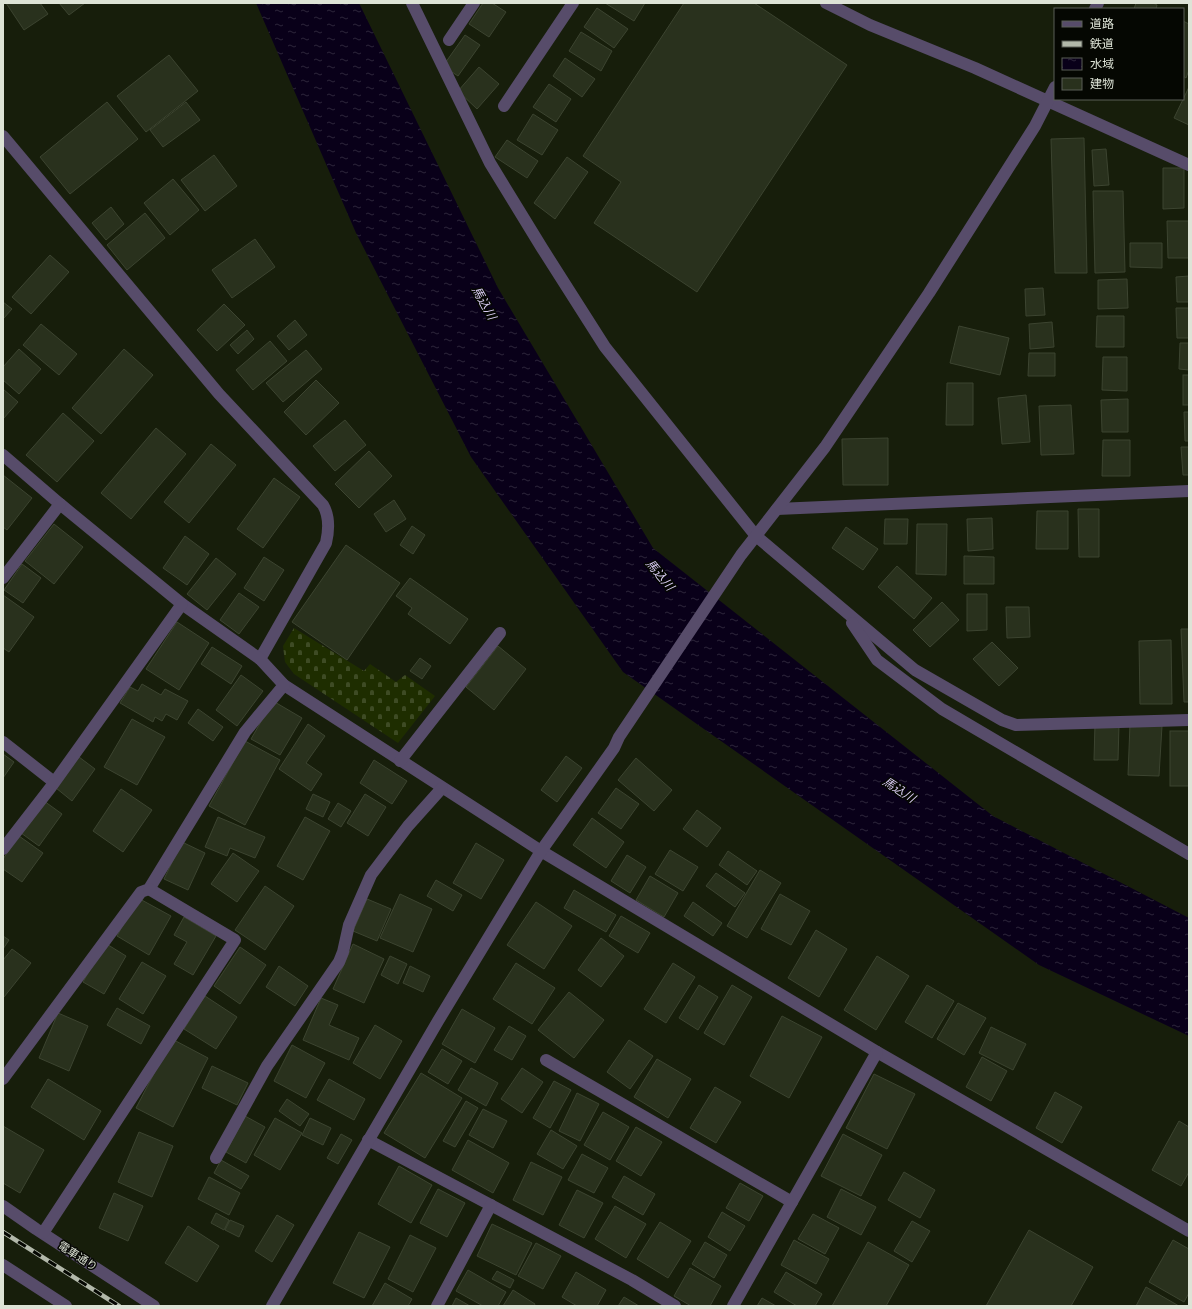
<svg xmlns="http://www.w3.org/2000/svg" width="1192" height="1309" font-family="Manrope,'Noto Sans JP',sans-serif">
  <defs>
    <pattern id="cemetery-stones" width="16" height="16" patternUnits="userSpaceOnUse"><rect width="16" height="16" fill="#1e2d00"/><path d="M2 7V4a2 2 0 0 1 4 0v3zM10 15v-3a2 2 0 0 1 4 0v3z" fill="#3e4b24"/></pattern>
    <pattern id="water-ripples" width="26" height="14" patternUnits="userSpaceOnUse"><rect width="26" height="14" fill="#090019"/><path d="M2 4q2-2 4 0t4 0M15 11q2-2 4 0t4 0" fill="none" stroke="#2c253a"/></pattern>
  </defs>
  <rect width="100%" height="100%" fill="#171e0b"/>
  <path fill="url(#cemetery-stones)" d="M294,628L364,671L370,664L396,682L405,675L435,696L398,743L294,674L285,662L283,646Z"/>
  <path fill="url(#water-ripples)" d="M256,3H359L498,288L653,548L993,816L1189,918V1036L1039,965L623,672L471,457L356,233Z"/>
  <g fill="#29311d" stroke="#3c4430">
    <path d="M6,3H40L48,14L24,30Z"/>
    <path d="M59,3H85L69,15Z"/>
    <path d="M483,3H492L506,12L489,37L469,24Z"/>
    <path d="M605,3H645L634,21Z"/>
    <path d="M684,3H754L847,65L697,292L594,223L621,182L583,156Z"/>
    <path d="M1136,3H1153L1157,5L1156,9H1134Z"/>
    <path d="M597,8L628,29L614,48L584,27Z"/>
    <path d="M1183,21L1189,24V70L1186,78L1183,76Z"/>
    <path d="M581,32L612,51L601,71L569,51Z"/>
    <path d="M465,35L480,45L458,76L443,66Z"/>
    <path d="M169,55L198,91L146,132L117,96Z"/>
    <path d="M565,58L595,79L582,97L553,76Z"/>
    <path d="M479,67L499,84L477,109L458,91Z"/>
    <path d="M549,84L571,99L556,122L533,107Z"/>
    <path d="M1189,87V125L1174,118Z"/>
    <path d="M107,102L138,139L70,194L40,157Z"/>
    <path d="M186,102L200,120L163,147L150,130Z"/>
    <path d="M533,114L558,130L542,155L517,140Z"/>
    <path d="M1084,138L1087,273H1055L1051,139Z"/>
    <path d="M507,140L538,161L527,178L495,157Z"/>
    <path d="M1106,149L1109,185L1094,186L1092,150Z"/>
    <path d="M214,155L237,186L205,211L181,180Z"/>
    <path d="M567,157L588,172L555,219L534,203Z"/>
    <path d="M1163,168H1184V208L1163,209Z"/>
    <path d="M173,179L199,210L170,235L144,203Z"/>
    <path d="M1093,191H1123L1125,272L1095,273Z"/>
    <path d="M111,207L124,224L106,240L92,223Z"/>
    <path d="M145,213L165,238L127,270L107,245Z"/>
    <path d="M1167,221H1189V258H1168Z"/>
    <path d="M255,239L275,267L232,298L212,270Z"/>
    <path d="M1130,243H1162V268L1130,267Z"/>
    <path d="M50,255L69,272L31,314L12,297Z"/>
    <path d="M1189,276V302H1177L1176,277Z"/>
    <path d="M1127,279L1128,308L1098,309V280Z"/>
    <path d="M1043,288L1045,315L1026,316L1025,289Z"/>
    <path d="M3,302L12,309L3,319Z"/>
    <path d="M224,304L245,325L217,351L197,330Z"/>
    <path d="M1176,308H1189V338H1177Z"/>
    <path d="M1097,316H1124V347H1096Z"/>
    <path d="M295,320L307,335L289,350L277,336Z"/>
    <path d="M1052,322L1054,347L1030,349L1029,324Z"/>
    <path d="M41,324L77,354L59,375L23,345Z"/>
    <path d="M959,326L1009,338L1000,375L950,363Z"/>
    <path d="M247,330L254,339L238,354L230,345Z"/>
    <path d="M270,341L287,361L253,390L236,370Z"/>
    <path d="M1180,343H1189V370L1179,369Z"/>
    <path d="M19,349L41,369L19,394L3,380V367Z"/>
    <path d="M124,349L153,375L101,434L72,408Z"/>
    <path d="M306,350L322,369L283,402L266,383Z"/>
    <path d="M1029,353H1055V376H1028Z"/>
    <path d="M1103,357H1127V391L1102,390Z"/>
    <rect x="1183" y="375" width="6" height="30"/>
    <path d="M316,380L339,403L306,435L284,412Z"/>
    <path d="M947,383H973V425H946Z"/>
    <path d="M3,389L18,402L3,419Z"/>
    <path d="M1026,395L1030,442L1002,444L998,398Z"/>
    <path d="M1128,399V432H1102L1101,400Z"/>
    <path d="M1071,405L1074,454L1041,455L1039,406Z"/>
    <path d="M1184,412H1189V441H1185Z"/>
    <path d="M63,413L94,441L57,482L26,455Z"/>
    <path d="M345,420L366,445L335,471L313,446Z"/>
    <path d="M156,428L186,454L131,519L101,493Z"/>
    <path d="M888,438V485H843L842,439Z"/>
    <path d="M1103,440H1130V476H1102Z"/>
    <path d="M211,444L236,465L189,523L164,502Z"/>
    <path d="M1181,447H1189V475H1183Z"/>
    <path d="M369,451L392,476L359,508L335,484Z"/>
    <path d="M3,475L32,498L7,530L3,527Z"/>
    <path d="M274,478L300,497L263,548L237,529Z"/>
    <path d="M394,500L406,519L386,532L374,514Z"/>
    <path d="M1078,509H1099V557H1079Z"/>
    <path d="M1037,511H1068V549H1036Z"/>
    <path d="M992,518L993,549L968,551L967,519Z"/>
    <path d="M885,519H908L907,544H884Z"/>
    <path d="M54,524L83,547L54,584L25,561Z"/>
    <path d="M917,524H947L946,575L916,574Z"/>
    <path d="M412,526L425,535L413,554L400,545Z"/>
    <path d="M846,527L878,549L863,570L832,548Z"/>
    <path d="M185,536L209,554L187,585L163,568Z"/>
    <path d="M346,545L400,583L347,660L292,622Z"/>
    <path d="M964,556L994,557V584H964Z"/>
    <path d="M264,557L284,570L264,601L244,588Z"/>
    <path d="M216,558L236,574L207,610L187,594Z"/>
    <path d="M22,564L41,578L23,603L4,590Z"/>
    <path d="M897,566L932,598L914,619L878,587Z"/>
    <path d="M410,578L468,619L450,644L408,614L412,608L396,596Z"/>
    <path d="M239,593L259,607L239,634L220,620Z"/>
    <path d="M967,594H987V630L967,631Z"/>
    <path d="M3,595L34,617L9,652L3,648Z"/>
    <path d="M942,602L959,620L930,647L913,630Z"/>
    <path d="M1006,607H1029L1030,637L1007,638Z"/>
    <path d="M177,622L209,643L179,690L146,669Z"/>
    <path d="M1181,629H1189V702H1184Z"/>
    <path d="M1171,640L1172,704H1140L1139,641Z"/>
    <path d="M992,642L1018,668L999,686L973,659Z"/>
    <path d="M498,646L526,669L494,710L466,687Z"/>
    <path d="M212,647L242,666L231,684L201,664Z"/>
    <path d="M420,658L431,666L422,679L410,671Z"/>
    <path d="M241,675L263,691L237,726L216,710Z"/>
    <path d="M142,684L161,695L165,689L188,701L177,720L166,714L162,721L155,717L153,722L120,703L130,687L138,691Z"/>
    <path d="M273,701L302,718L280,755L251,739Z"/>
    <path d="M198,709L223,727L213,741L188,723Z"/>
    <path d="M132,719L165,737L137,785L104,767Z"/>
    <path d="M308,724L325,736L306,763L322,774L311,791L279,769Z"/>
    <path d="M1095,724L1119,725L1118,760H1094Z"/>
    <path d="M1130,724L1162,726L1159,776L1128,775Z"/>
    <rect x="1170" y="731" width="19" height="55"/>
    <path d="M245,741L280,760L245,825L209,806Z"/>
    <path d="M3,754L14,762L3,778Z"/>
    <path d="M566,756L582,768L557,802L541,790Z"/>
    <path d="M79,757L95,769L72,801L56,788Z"/>
    <path d="M636,758L672,790L654,811L618,780Z"/>
    <path d="M374,760L407,781L392,804L360,783Z"/>
    <path d="M616,788L639,804L621,829L598,813Z"/>
    <path d="M121,789L152,810L123,852L93,831Z"/>
    <path d="M313,794L330,802L323,817L306,809Z"/>
    <path d="M365,794L386,807L368,836L347,823Z"/>
    <path d="M44,801L62,814L39,846L21,833Z"/>
    <path d="M338,803L351,811L341,827L328,819Z"/>
    <path d="M697,810L721,828L707,847L683,829Z"/>
    <path d="M218,817L265,837L255,858L230,848L227,856L205,847Z"/>
    <path d="M305,817L330,831L303,880L277,866Z"/>
    <path d="M592,818L624,842L606,868L573,845Z"/>
    <path d="M19,836L43,853L22,882L3,869V859Z"/>
    <path d="M182,842L205,853L188,890L164,879Z"/>
    <path d="M476,843L504,860L481,899L453,883Z"/>
    <path d="M670,850L698,867L683,891L655,874Z"/>
    <path d="M728,851L757,871L747,885L719,865Z"/>
    <path d="M233,853L259,871L237,902L211,884Z"/>
    <path d="M627,855L646,867L630,893L611,881Z"/>
    <path d="M760,870L781,883L747,938L727,926Z"/>
    <path d="M716,873L745,893L735,907L706,886Z"/>
    <path d="M650,876L678,893L664,917L636,900Z"/>
    <path d="M436,880L462,895L453,911L427,896Z"/>
    <path d="M265,886L294,906L265,950L235,930Z"/>
    <path d="M574,890L616,915L606,932L564,908Z"/>
    <path d="M400,894L432,909L413,952L380,938Z"/>
    <path d="M780,894L810,911L791,945L761,929Z"/>
    <path d="M138,898L171,916L149,955L117,936Z"/>
    <path d="M367,899L391,909L377,941L353,931Z"/>
    <path d="M536,902L572,926L544,969L507,945Z"/>
    <path d="M693,902L722,923L713,936L684,916Z"/>
    <path d="M621,916L650,933L638,953L609,936Z"/>
    <path d="M184,917L216,936L193,975L174,964L187,942L174,935Z"/>
    <path d="M816,930L847,949L819,997L788,978Z"/>
    <path d="M3,936L9,940L3,949Z"/>
    <path d="M601,938L624,956L601,987L578,970Z"/>
    <path d="M105,943L126,956L104,994L83,982Z"/>
    <path d="M353,944L384,959L364,1003L333,989Z"/>
    <path d="M240,947L266,965L240,1004L214,986Z"/>
    <path d="M12,949L31,963L4,997L3,996V960Z"/>
    <path d="M390,956L407,964L398,984L381,975Z"/>
    <path d="M877,956L909,976L876,1030L844,1010Z"/>
    <path d="M142,962L166,976L143,1014L119,999Z"/>
    <path d="M516,963L555,988L532,1024L493,999Z"/>
    <path d="M673,963L695,977L666,1023L644,1009Z"/>
    <path d="M279,966L308,986L295,1006L266,987Z"/>
    <path d="M410,966L430,976L423,992L403,983Z"/>
    <path d="M699,985L718,997L698,1030L679,1018Z"/>
    <path d="M732,985L752,997L724,1045L704,1033Z"/>
    <path d="M927,985L954,1001L932,1038L905,1022Z"/>
    <path d="M569,992L604,1020L574,1058L538,1030Z"/>
    <path d="M205,996L237,1017L216,1049L184,1029Z"/>
    <path d="M321,998L338,1005L329,1025L359,1038L349,1060L303,1040Z"/>
    <path d="M958,1003L986,1018L964,1055L937,1039Z"/>
    <path d="M117,1008L150,1026L141,1044L107,1025Z"/>
    <path d="M462,1009L495,1028L475,1063L442,1044Z"/>
    <path d="M58,1013L88,1026L69,1071L39,1058Z"/>
    <path d="M782,1016L822,1037L789,1098L750,1076Z"/>
    <path d="M375,1025L402,1041L380,1079L353,1063Z"/>
    <path d="M509,1026L526,1036L512,1060L494,1050Z"/>
    <path d="M991,1027L1026,1044L1013,1070L979,1053Z"/>
    <path d="M172,1039L208,1058L173,1127L136,1108Z"/>
    <path d="M629,1040L653,1056L630,1089L607,1072Z"/>
    <path d="M292,1045L325,1063L306,1098L274,1081Z"/>
    <path d="M442,1049L462,1061L448,1084L428,1072Z"/>
    <path d="M982,1057L1007,1071L991,1101L966,1087Z"/>
    <path d="M657,1059L691,1079L668,1118L634,1097Z"/>
    <path d="M212,1066L248,1083L237,1105L202,1088Z"/>
    <path d="M471,1068L498,1083L486,1106L458,1090Z"/>
    <path d="M522,1068L543,1082L522,1113L501,1099Z"/>
    <path d="M421,1073L462,1098L425,1158L384,1133Z"/>
    <path d="M874,1074L915,1094L887,1149L846,1128Z"/>
    <path d="M48,1079L101,1111L84,1140L31,1107Z"/>
    <path d="M329,1079L365,1099L354,1120L317,1100Z"/>
    <path d="M554,1081L571,1090L550,1128L533,1118Z"/>
    <path d="M715,1087L741,1102L716,1143L690,1128Z"/>
    <path d="M1055,1092L1082,1107L1062,1143L1036,1128Z"/>
    <path d="M577,1093L599,1104L580,1141L559,1131Z"/>
    <path d="M287,1099L309,1114L300,1126L279,1111Z"/>
    <path d="M466,1101L478,1108L455,1147L443,1141Z"/>
    <path d="M483,1109L507,1121L493,1148L469,1135Z"/>
    <path d="M603,1112L629,1127L610,1160L584,1145Z"/>
    <path d="M245,1116L265,1127L246,1163L226,1152Z"/>
    <path d="M275,1118L302,1133L280,1170L254,1155Z"/>
    <path d="M310,1118L331,1128L323,1145L302,1135Z"/>
    <path d="M1179,1121L1189,1127V1172L1181,1186L1152,1170Z"/>
    <path d="M3,1126L44,1150L20,1193L3,1183Z"/>
    <path d="M636,1127L662,1142L641,1176L616,1161Z"/>
    <path d="M551,1130L577,1146L563,1169L537,1154Z"/>
    <path d="M139,1132L173,1146L152,1197L118,1182Z"/>
    <path d="M341,1134L352,1140L338,1164L327,1158Z"/>
    <path d="M843,1134L882,1155L861,1196L821,1176Z"/>
    <path d="M468,1140L509,1163L493,1193L452,1170Z"/>
    <path d="M582,1154L608,1168L594,1193L568,1180Z"/>
    <path d="M221,1160L249,1176L241,1189L214,1173Z"/>
    <path d="M531,1162L562,1177L543,1215L513,1200Z"/>
    <path d="M399,1166L432,1185L411,1223L378,1204Z"/>
    <path d="M904,1172L935,1190L920,1218L888,1200Z"/>
    <path d="M624,1176L655,1194L643,1215L612,1197Z"/>
    <path d="M209,1177L240,1193L229,1215L198,1199Z"/>
    <path d="M740,1183L763,1196L749,1221L726,1208Z"/>
    <path d="M438,1189L465,1203L447,1237L420,1223Z"/>
    <path d="M841,1189L876,1207L861,1235L827,1217Z"/>
    <path d="M577,1190L603,1203L584,1238L559,1225Z"/>
    <path d="M114,1193L143,1206L128,1241L99,1228Z"/>
    <path d="M615,1206L646,1224L626,1258L595,1239Z"/>
    <path d="M722,1212L745,1226L730,1251L708,1237Z"/>
    <path d="M216,1213L229,1220L224,1230L211,1223Z"/>
    <path d="M813,1214L839,1228L825,1254L798,1239Z"/>
    <path d="M277,1215L294,1225L272,1262L255,1251Z"/>
    <path d="M230,1220L244,1226L239,1237L225,1230Z"/>
    <path d="M912,1221L930,1231L912,1262L894,1251Z"/>
    <path d="M660,1222L691,1241L668,1278L637,1259Z"/>
    <path d="M492,1224L532,1243L516,1275L477,1256Z"/>
    <path d="M188,1226L219,1246L197,1282L165,1263Z"/>
    <path d="M1029,1230L1093,1267L1071,1306H986Z"/>
    <path d="M359,1232L390,1247L364,1298L333,1283Z"/>
    <path d="M410,1235L436,1248L413,1292L388,1279Z"/>
    <path d="M794,1240L829,1259L816,1284L781,1265Z"/>
    <path d="M1173,1240L1189,1249V1293L1184,1302L1149,1282Z"/>
    <path d="M705,1242L727,1255L714,1278L692,1264Z"/>
    <path d="M868,1242L909,1265L886,1306H832Z"/>
    <path d="M536,1243L561,1256L543,1289L518,1276Z"/>
    <path d="M690,1268L721,1286L710,1306H691L674,1296Z"/>
    <path d="M468,1270L506,1292L498,1306H483L456,1291Z"/>
    <path d="M497,1271L514,1280L510,1288L492,1279Z"/>
    <path d="M576,1272L606,1290L597,1306H577L562,1297Z"/>
    <path d="M786,1272L822,1294L815,1306H797L774,1292Z"/>
    <path d="M385,1283L412,1299L408,1306H372Z"/>
    <path d="M1146,1287L1179,1306H1136Z"/>
    <path d="M513,1290L535,1304L534,1306H503Z"/>
    <path d="M624,1297L639,1306H618Z"/>
    <path d="M456,1298L470,1306H452Z"/>
    <path d="M762,1298L776,1306H757Z"/>
  </g>
  <g fill="none" stroke-linecap="round" stroke-linejoin="round">
    <g stroke="#574c6a" stroke-width="12">
      <path d="M412,3L490,163L542,248L605,347L756,536L915,670L1002,720L1016,725L1189,720"/>
      <path d="M826,3L870,25L975,68L1189,165"/>
      <path d="M1095,9L1098,3"/>
      <path d="M449,40L474,3"/>
      <path d="M504,106L573,3"/>
      <path d="M3,136L219,394L323,505C330,517 329,530 326,543L260,659"/>
      <path d="M3,455L60,504L182,604L260,659L284,685L541,851L877,1052L1189,1231"/>
      <path d="M777,509L1189,491"/>
      <path d="M3,578L60,504"/>
      <path d="M852,623L877,660L942,709L1189,854"/>
      <path d="M3,742L54,782"/>
      <path d="M400,761L500,633"/>
      <path d="M3,849L51,787L182,604"/>
      <path d="M546,1060L792,1202"/>
      <path d="M3,1079L141,892L149,889L245,732L284,685"/>
      <path d="M368,1140L632,1280L675,1306"/>
      <path d="M216,1158L267,1066L339,962L343,952L349,925L371,875L408,826L442,788"/>
      <path d="M3,1206L36,1229L154,1306"/>
      <path d="M43,1233L235,940L149,889"/>
      <path d="M3,1265L66,1306"/>
      <path d="M272,1306L438,1021L541,851L614,748L619,737L741,555L825,447L929,293L1035,126L1055,87"/>
      <path d="M437,1306L491,1205"/>
      <path d="M733,1306L877,1052"/>
    </g>
    <g stroke="#b2b8aa" stroke-width="4.5">
      <path id="rail" d="M3,1232L119,1306"/>
    </g>
    <use href="#rail" stroke="#050702" stroke-width="3" stroke-dasharray="9" stroke-linecap="butt"/>
  </g>
  <g text-anchor="middle" stroke-width="3" stroke-linejoin="round" paint-order="stroke">
    <g font-size="11" fill="#dde3d6" stroke="#050702">
      <text transform="translate(78 1256) rotate(33)" y="4">電車通り</text>
    </g>
    <g font-size="12" font-style="italic" fill="#d9ccf3" stroke="#050702">
      <text transform="translate(484 303) rotate(61)" y="4">馬込川</text>
      <text transform="translate(660 575) rotate(50)" y="4">馬込川</text>
      <text transform="translate(899 790) rotate(33)" y="4">馬込川</text>
    </g>
  </g>
  <rect width="1192" height="1309" fill="none" stroke="#dde3d6" stroke-width="8"/>
  <rect x="1054" y="8" width="130" height="92" fill="#050702" stroke="#5b5f57"/>
  <rect x="1062" y="21" width="20" height="6" fill="#574c6a" stroke="#5b5f57"/>
  <text x="1090" y="28" font-size="12" fill="#dde3d6">道路</text>
  <rect x="1062" y="41" width="20" height="6" fill="#b2b8aa" stroke="#5b5f57"/>
  <text x="1090" y="48" font-size="12" fill="#dde3d6">鉄道</text>
  <rect x="1062" y="58" width="20" height="12" fill="url(#water-ripples)" stroke="#5b5f57"/>
  <text x="1090" y="68" font-size="12" fill="#dde3d6">水域</text>
  <rect x="1062" y="78" width="20" height="12" fill="#29311d" stroke="#5b5f57"/>
  <text x="1090" y="88" font-size="12" fill="#dde3d6">建物</text>
</svg>
